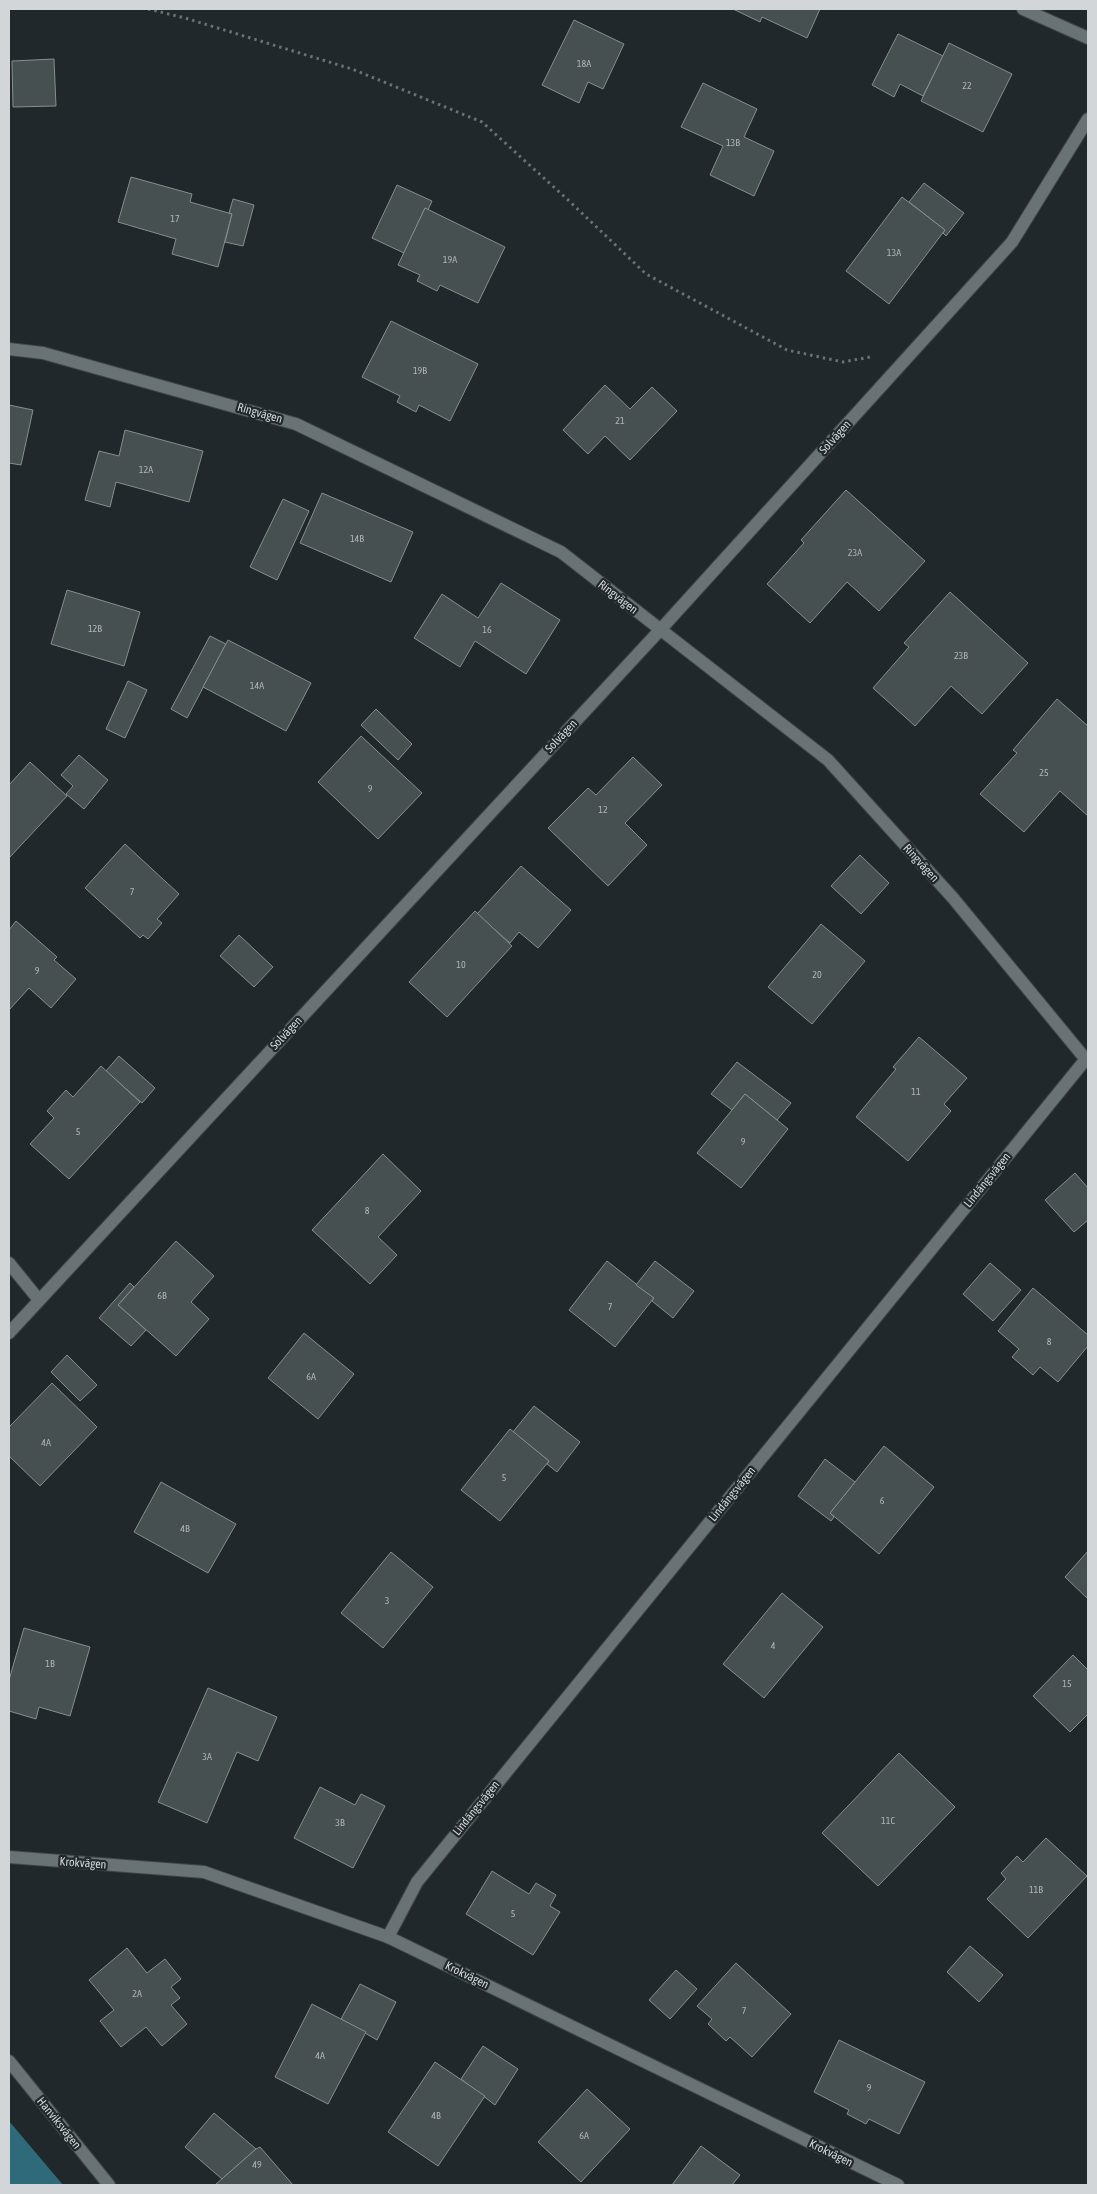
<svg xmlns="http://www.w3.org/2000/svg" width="1097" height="2194" font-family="'Asap Condensed',sans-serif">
  <rect width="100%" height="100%" fill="#21282b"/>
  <path fill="#2f6a7b" d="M9,2121L63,2185H9Z"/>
  <g fill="#475050" stroke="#858f8f">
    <path d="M733,9H820L807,38L762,17L760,22Z"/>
    <path d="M574,20L624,44L603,89L588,82L579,103L542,85Z"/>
    <path d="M898,34L943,56L923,96L900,84L894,97L872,85Z"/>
    <path d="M949,43L1012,74L983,132L921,101Z"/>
    <path d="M54,59L56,106L13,107L12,61Z"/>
    <path d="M703,83L757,109L744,137L774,151L754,196L710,175L723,146L681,127Z"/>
    <path d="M131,177L192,194L190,202L232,214L218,267L172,254L176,239L118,222Z"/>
    <path d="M924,183L964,213L946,236L943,233L945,230L909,202Z"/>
    <path d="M397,185L432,201L428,210L425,208L404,253L372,238Z"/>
    <path d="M902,197L945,230L889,304L846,271Z"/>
    <path d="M233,199L254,205L243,246L225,242L232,214L229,213Z"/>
    <path d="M425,208L505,247L478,303L440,285L437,291L417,281L420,275L398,265Z"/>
    <path d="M391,321L478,364L450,421L419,405L416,412L397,402L400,396L362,377Z"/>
    <path d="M605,385L630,409L652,387L677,411L630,460L605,436L588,454L563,430Z"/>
    <path d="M9,405L33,410L21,465L9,463Z"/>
    <path d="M125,430L203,451L189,502L116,482L110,507L85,500L99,451L119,456Z"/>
    <path d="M846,490L925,561L879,611L847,582L810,623L767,584L804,543L801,540Z"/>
    <path d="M322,493L413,532L391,582L300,543Z"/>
    <path d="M283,499L309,511L277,580L250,567Z"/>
    <path d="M501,583L560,620L526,674L475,641L460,667L414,638L442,594L478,618Z"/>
    <path d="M67,590L140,612L124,666L51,644Z"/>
    <path d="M950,592L1028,663L982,714L951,686L915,726L873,688L909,647L904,643Z"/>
    <path d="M210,636L226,644L187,718L171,709Z"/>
    <path d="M228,640L311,683L286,731L203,687Z"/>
    <path d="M128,681L147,690L125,738L106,729Z"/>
    <path d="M1057,699L1088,726V816L1060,791L1024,832L980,794L1017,753L1013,750Z"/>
    <path d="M376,709L412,744L398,760L361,725Z"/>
    <path d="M361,736L422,793L378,839L318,782Z"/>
    <path d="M79,755L108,780L84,809L66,794L73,786L61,775Z"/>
    <path d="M633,757L662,785L625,823L647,845L608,886L548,828L588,788L596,795Z"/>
    <path d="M30,762L67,796L9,858V785Z"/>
    <path d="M125,844L179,894L157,919L162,923L148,939L143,935L140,938L85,888Z"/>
    <path d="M860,855L889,883L861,914L831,886Z"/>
    <path d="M521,866L571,910L538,948L519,932L510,943L477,914Z"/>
    <path d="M475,911L512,946L447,1017L409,982Z"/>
    <path d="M16,921L57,957L54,960L76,979L51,1008L29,988L9,1010V930Z"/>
    <path d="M821,924L865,961L812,1024L768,987Z"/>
    <path d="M239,935L273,967L254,987L220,956Z"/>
    <path d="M919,1037L967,1078L944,1104L951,1111L908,1161L856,1117L896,1069L893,1067Z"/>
    <path d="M119,1056L155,1088L142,1103L106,1071Z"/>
    <path d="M737,1062L791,1103L777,1120L745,1094L732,1110L711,1094Z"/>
    <path d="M101,1066L140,1102L69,1179L30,1144L54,1118L47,1111L66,1090L73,1097Z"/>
    <path d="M745,1094L788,1129L741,1188L697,1153Z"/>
    <path d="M383,1154L421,1191L378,1237L397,1255L370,1284L312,1230Z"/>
    <path d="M1075,1173L1088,1188V1220L1074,1232L1045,1200Z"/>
    <path d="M176,1241L214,1276L191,1302L209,1319L176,1356L118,1305Z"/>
    <path d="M607,1261L654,1298L615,1347L569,1310Z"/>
    <path d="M655,1261L694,1291L673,1318L652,1301L654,1298L636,1285Z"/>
    <path d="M990,1263L1021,1290L993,1321L963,1294Z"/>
    <path d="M130,1283L134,1287L118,1305L146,1330L131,1346L99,1318Z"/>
    <path d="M1033,1288L1088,1335V1346L1058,1382L1040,1367L1033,1375L1012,1357L1019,1349L998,1331Z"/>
    <path d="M304,1333L354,1374L318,1419L268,1378Z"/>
    <path d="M67,1355L97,1385L80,1401L51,1372Z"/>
    <path d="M52,1383L97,1427L40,1486L9,1456V1427Z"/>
    <path d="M534,1406L580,1442L557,1472L547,1464L549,1461L513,1432Z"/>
    <path d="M510,1429L549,1461L500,1521L461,1490Z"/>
    <path d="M884,1446L934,1487L879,1554L830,1513Z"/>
    <path d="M825,1459L855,1482L830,1513L834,1517L831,1521L798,1496Z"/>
    <path d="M161,1482L236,1524L208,1573L134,1532Z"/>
    <path d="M1088,1551V1599L1065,1577Z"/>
    <path d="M391,1552L433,1587L383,1648L341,1613Z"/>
    <path d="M782,1593L823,1627L764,1698L723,1664Z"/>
    <path d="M24,1628L90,1647L70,1716L39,1707L36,1719L9,1711V1680Z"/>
    <path d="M1073,1655L1088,1670V1714L1070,1732L1033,1696Z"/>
    <path d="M208,1688L277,1717L258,1761L237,1752L207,1823L158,1802Z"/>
    <path d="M899,1753L955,1807L878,1886L822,1833Z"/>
    <path d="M320,1787L355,1805L361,1794L385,1806L353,1868L294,1838Z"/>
    <path d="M1046,1838L1087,1876L1028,1938L987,1899L1006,1879L1001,1873L1017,1856L1023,1862Z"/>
    <path d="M492,1871L529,1894L536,1883L556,1895L550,1906L560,1912L533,1955L466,1914Z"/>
    <path d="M970,1946L1003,1975L979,2002L947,1972Z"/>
    <path d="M127,1948L147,1973L165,1959L181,1979L171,1987L180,1998L171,2005L187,2024L162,2046L146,2027L121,2047L100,2021L114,2010L89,1980Z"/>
    <path d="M736,1963L791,2014L752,2057L730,2037L726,2041L708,2024L712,2019L697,2006Z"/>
    <path d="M676,1970L697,1989L670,2019L649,2000Z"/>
    <path d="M360,1984L396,2002L377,2040L341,2019Z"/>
    <path d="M312,2004L366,2032L328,2104L275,2077Z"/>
    <path d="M839,2040L925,2082L899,2134L869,2119L866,2124L847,2114L849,2110L814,2092Z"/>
    <path d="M483,2046L518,2069L495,2105L461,2079Z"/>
    <path d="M435,2062L485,2096L438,2166L388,2132Z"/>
    <path d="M587,2089L630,2129L581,2182L538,2142Z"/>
    <path d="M214,2113L256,2149L222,2179L185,2147Z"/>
    <path d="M701,2146L740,2175L732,2185H672Z"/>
    <path d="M260,2147L293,2185H215L256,2149Z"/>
  </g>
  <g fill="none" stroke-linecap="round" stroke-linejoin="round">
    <g stroke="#3e4446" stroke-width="14">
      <g id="minor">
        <path d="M1023,9L1088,38"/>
        <path d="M9,349L43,353L296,424L561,552L828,760L953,898L1088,1062"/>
        <path d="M9,1263L39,1300"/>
        <path d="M9,1333L661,629L993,263L1012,242L1088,119"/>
        <path d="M9,1857L204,1872L388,1937L898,2185"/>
        <path d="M388,1937L417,1882L1086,1059"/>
        <path d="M9,2061L109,2185"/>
      </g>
    </g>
    <path stroke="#6b7073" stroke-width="3" stroke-dasharray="2.5 4" stroke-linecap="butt" d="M148,9L185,18L352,69L482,122L567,199L646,274L787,350L843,362L870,357"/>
    <use href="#minor" stroke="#697275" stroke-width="12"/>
  </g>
  <g text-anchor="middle" stroke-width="4.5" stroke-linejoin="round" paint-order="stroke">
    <g font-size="10" fill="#afb4b6">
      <text x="584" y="67">18A</text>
      <text x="967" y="89">22</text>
      <text x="733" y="146">13B</text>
      <text x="175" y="222">17</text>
      <text x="894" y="256">13A</text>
      <text x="450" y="263">19A</text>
      <text x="420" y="374">19B</text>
      <text x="620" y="424">21</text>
      <text x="146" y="473">12A</text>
      <text x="357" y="542">14B</text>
      <text x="855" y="556">23A</text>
      <text x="95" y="632">12B</text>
      <text x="487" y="633">16</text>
      <text x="961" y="659">23B</text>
      <text x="257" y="689">14A</text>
      <text x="1044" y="776">25</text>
      <text x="370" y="792">9</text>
      <text x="603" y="813">12</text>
      <text x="132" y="895">7</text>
      <text x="461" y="968">10</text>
      <text x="37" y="974">9</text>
      <text x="817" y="978">20</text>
      <text x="916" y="1095">11</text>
      <text x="78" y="1135">5</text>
      <text x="743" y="1145">9</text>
      <text x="367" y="1214">8</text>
      <text x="162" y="1299">6B</text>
      <text x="610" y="1310">7</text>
      <text x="1049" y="1345">8</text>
      <text x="311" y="1380">6A</text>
      <text x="46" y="1446">4A</text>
      <text x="504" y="1481">5</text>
      <text x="882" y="1504">6</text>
      <text x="185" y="1532">4B</text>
      <text x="387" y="1604">3</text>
      <text x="773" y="1649">4</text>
      <text x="50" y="1667">1B</text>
      <text x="1067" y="1687">15</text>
      <text x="207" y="1760">3A</text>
      <text x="888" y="1824">11C</text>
      <text x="340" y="1826">3B</text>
      <text x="1036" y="1893">11B</text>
      <text x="513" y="1917">5</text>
      <text x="137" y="1997">2A</text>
      <text x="744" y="2014">7</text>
      <text x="320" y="2059">4A</text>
      <text x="869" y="2091">9</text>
      <text x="436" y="2119">4B</text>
      <text x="584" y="2139">6A</text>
      <text x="257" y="2168">49</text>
    </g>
    <g font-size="12" fill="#d2d6d8" stroke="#21282b">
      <text transform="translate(260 413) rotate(16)" y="4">Ringvägen</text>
      <text transform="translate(835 437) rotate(-48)" y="4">Solvägen</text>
      <text transform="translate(618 597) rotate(38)" y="4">Ringvägen</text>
      <text transform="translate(561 736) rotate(-47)" y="4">Solvägen</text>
      <text transform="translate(921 863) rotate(48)" y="4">Ringvägen</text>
      <text transform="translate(286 1033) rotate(-47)" y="4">Solvägen</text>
      <text transform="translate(987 1180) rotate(-51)" y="4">Lindängsvägen</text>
      <text transform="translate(732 1494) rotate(-51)" y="4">Lindängsvägen</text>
      <text transform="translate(476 1808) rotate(-51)" y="4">Lindängsvägen</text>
      <text transform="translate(83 1863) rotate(4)" y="4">Krokvägen</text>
      <text transform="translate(467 1975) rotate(26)" y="4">Krokvägen</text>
      <text transform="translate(59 2123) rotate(51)" y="4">Hanviksvägen</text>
      <text transform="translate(831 2153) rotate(26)" y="4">Krokvägen</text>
    </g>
  </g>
  <rect width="1097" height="2194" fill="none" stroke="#d2d6d8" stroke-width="20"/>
</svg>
